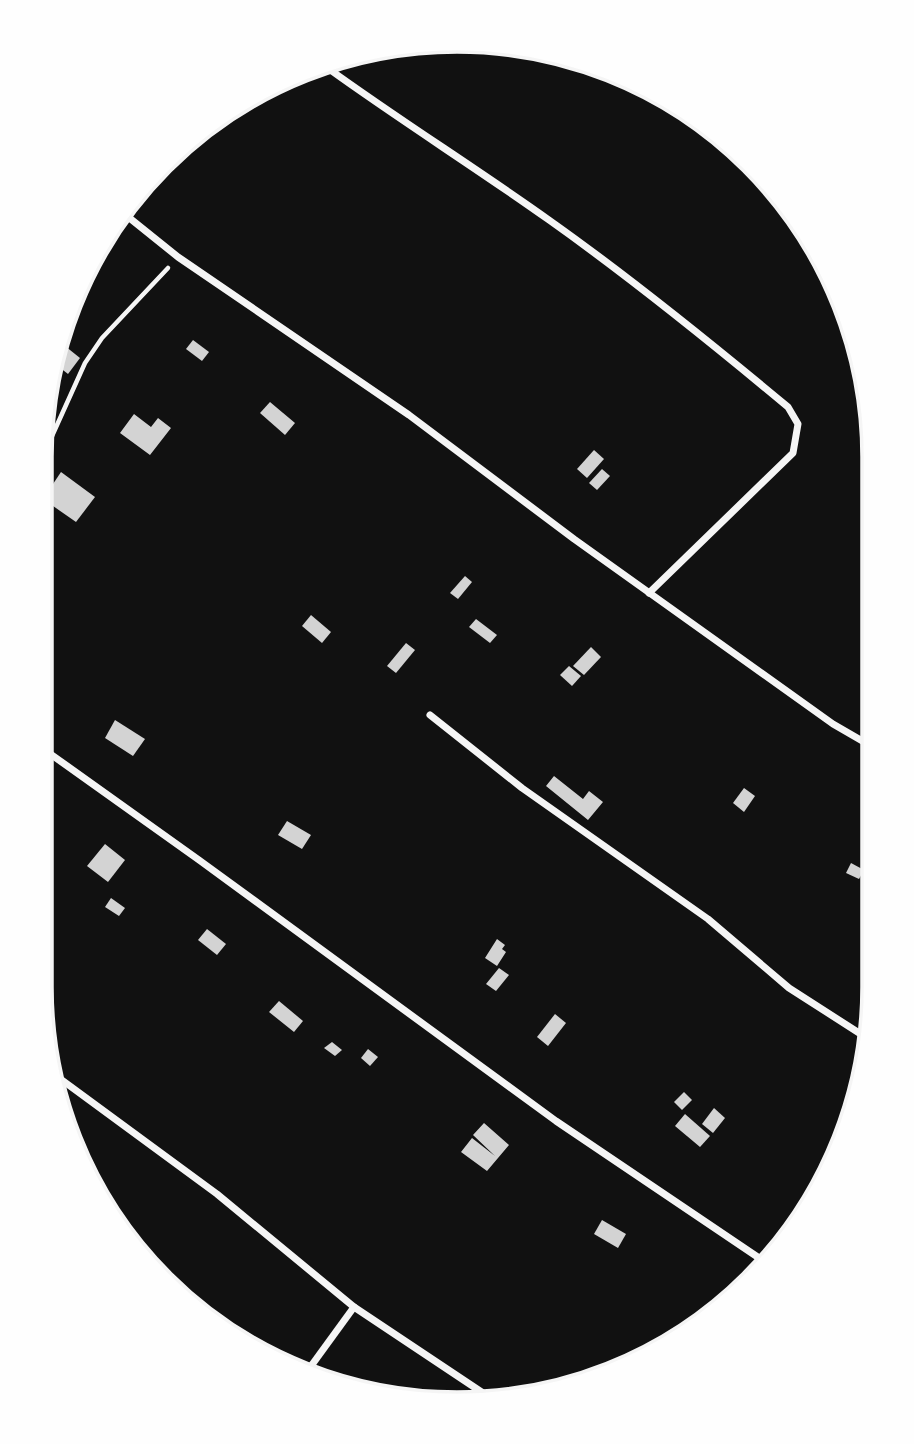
<svg xmlns="http://www.w3.org/2000/svg" width="914" height="1444" font-family="'Asap Condensed',sans-serif">
  <rect width="100%" height="100%" fill="#111"/>
  <g fill="#d3d3d3">
    <path d="M193,340L209,352L202,361L186,349Z"/>
    <path d="M60,342L80,358L68,374L54,363Z"/>
    <path d="M270,402L295,423L285,435L260,413Z"/>
    <path d="M134,414L151,427L158,418L171,428L150,455L120,433Z"/>
    <path d="M594,450L604,459L587,478L577,469Z"/>
    <path d="M602,469L610,476L597,490L589,483Z"/>
    <path d="M61,472L95,497L76,522L43,499Z"/>
    <path d="M465,576L472,582L458,599L450,593Z"/>
    <path d="M311,615L331,632L322,643L302,626Z"/>
    <path d="M476,619L497,635L490,643L469,627Z"/>
    <path d="M406,643L415,650L396,673L387,666Z"/>
    <path d="M591,647L601,657L584,675L573,666Z"/>
    <path d="M569,666L581,676L572,686L560,675Z"/>
    <path d="M115,720L145,739L133,756L105,738Z"/>
    <path d="M554,776L583,799L589,791L603,802L588,820L546,786Z"/>
    <path d="M744,788L755,796L744,812L733,803Z"/>
    <path d="M287,821L311,835L302,849L278,835Z"/>
    <path d="M105,844L125,860L108,882L87,866Z"/>
    <path d="M851,863L864,870L859,879L846,873Z"/>
    <path d="M111,898L125,908L119,916L105,907Z"/>
    <path d="M207,929L226,944L217,955L198,940Z"/>
    <path d="M497,939L505,945L502,949L506,952L497,966L485,958Z"/>
    <path d="M499,968L509,975L496,991L486,984Z"/>
    <path d="M279,1001L303,1021L294,1032L269,1012Z"/>
    <path d="M555,1014L566,1023L548,1046L537,1037Z"/>
    <path d="M332,1042L342,1050L335,1056L324,1048Z"/>
    <path d="M368,1049L378,1057L370,1066L361,1058Z"/>
    <path d="M684,1092L692,1100L682,1110L674,1102Z"/>
    <path d="M714,1108L725,1118L713,1133L702,1124Z"/>
    <path d="M685,1114L710,1136L700,1147L675,1126Z"/>
    <path d="M484,1123L509,1145L487,1171L461,1152L472,1138L495,1156L473,1135Z"/>
    <path d="M602,1220L626,1234L618,1248L594,1234Z"/>
  </g>
  <g fill="none" stroke-linecap="round" stroke-linejoin="round">
    <path stroke="#f5f5f5" stroke-width="4.5" d="M43,456L85,363L102,338L168,268"/>
    <g stroke="#f5f5f5" stroke-width="7">
      <path d="M329,69C401,121 476,168 549,220C631,278 710,342 788,407L798,424L793,453L649,593"/>
      <path d="M122,212L178,257L409,415L574,539L833,724L871,746"/>
      <path d="M108,235L126,215L127,203"/>
      <path d="M430,715L522,788L708,919L789,988L870,1040"/>
      <path d="M42,748L199,860L556,1121L765,1262"/>
      <path d="M55,1075L217,1194L354,1307L489,1397"/>
      <path d="M306,1373L354,1307"/>
    </g>
  </g>
  <path d="M0 0H914V1444H0ZM457 52H457A405 405 0 0 1 862 457V987A405 405 0 0 1 457 1392H457A405 405 0 0 1 52 987V457A405 405 0 0 1 457 52Z" fill="#fefefe" fill-rule="evenodd"/>
  <path fill="none" stroke="#f5f5f5" stroke-width="3.5" d="M457 52H457A405 405 0 0 1 862 457V987A405 405 0 0 1 457 1392H457A405 405 0 0 1 52 987V457A405 405 0 0 1 457 52Z"/>
</svg>
